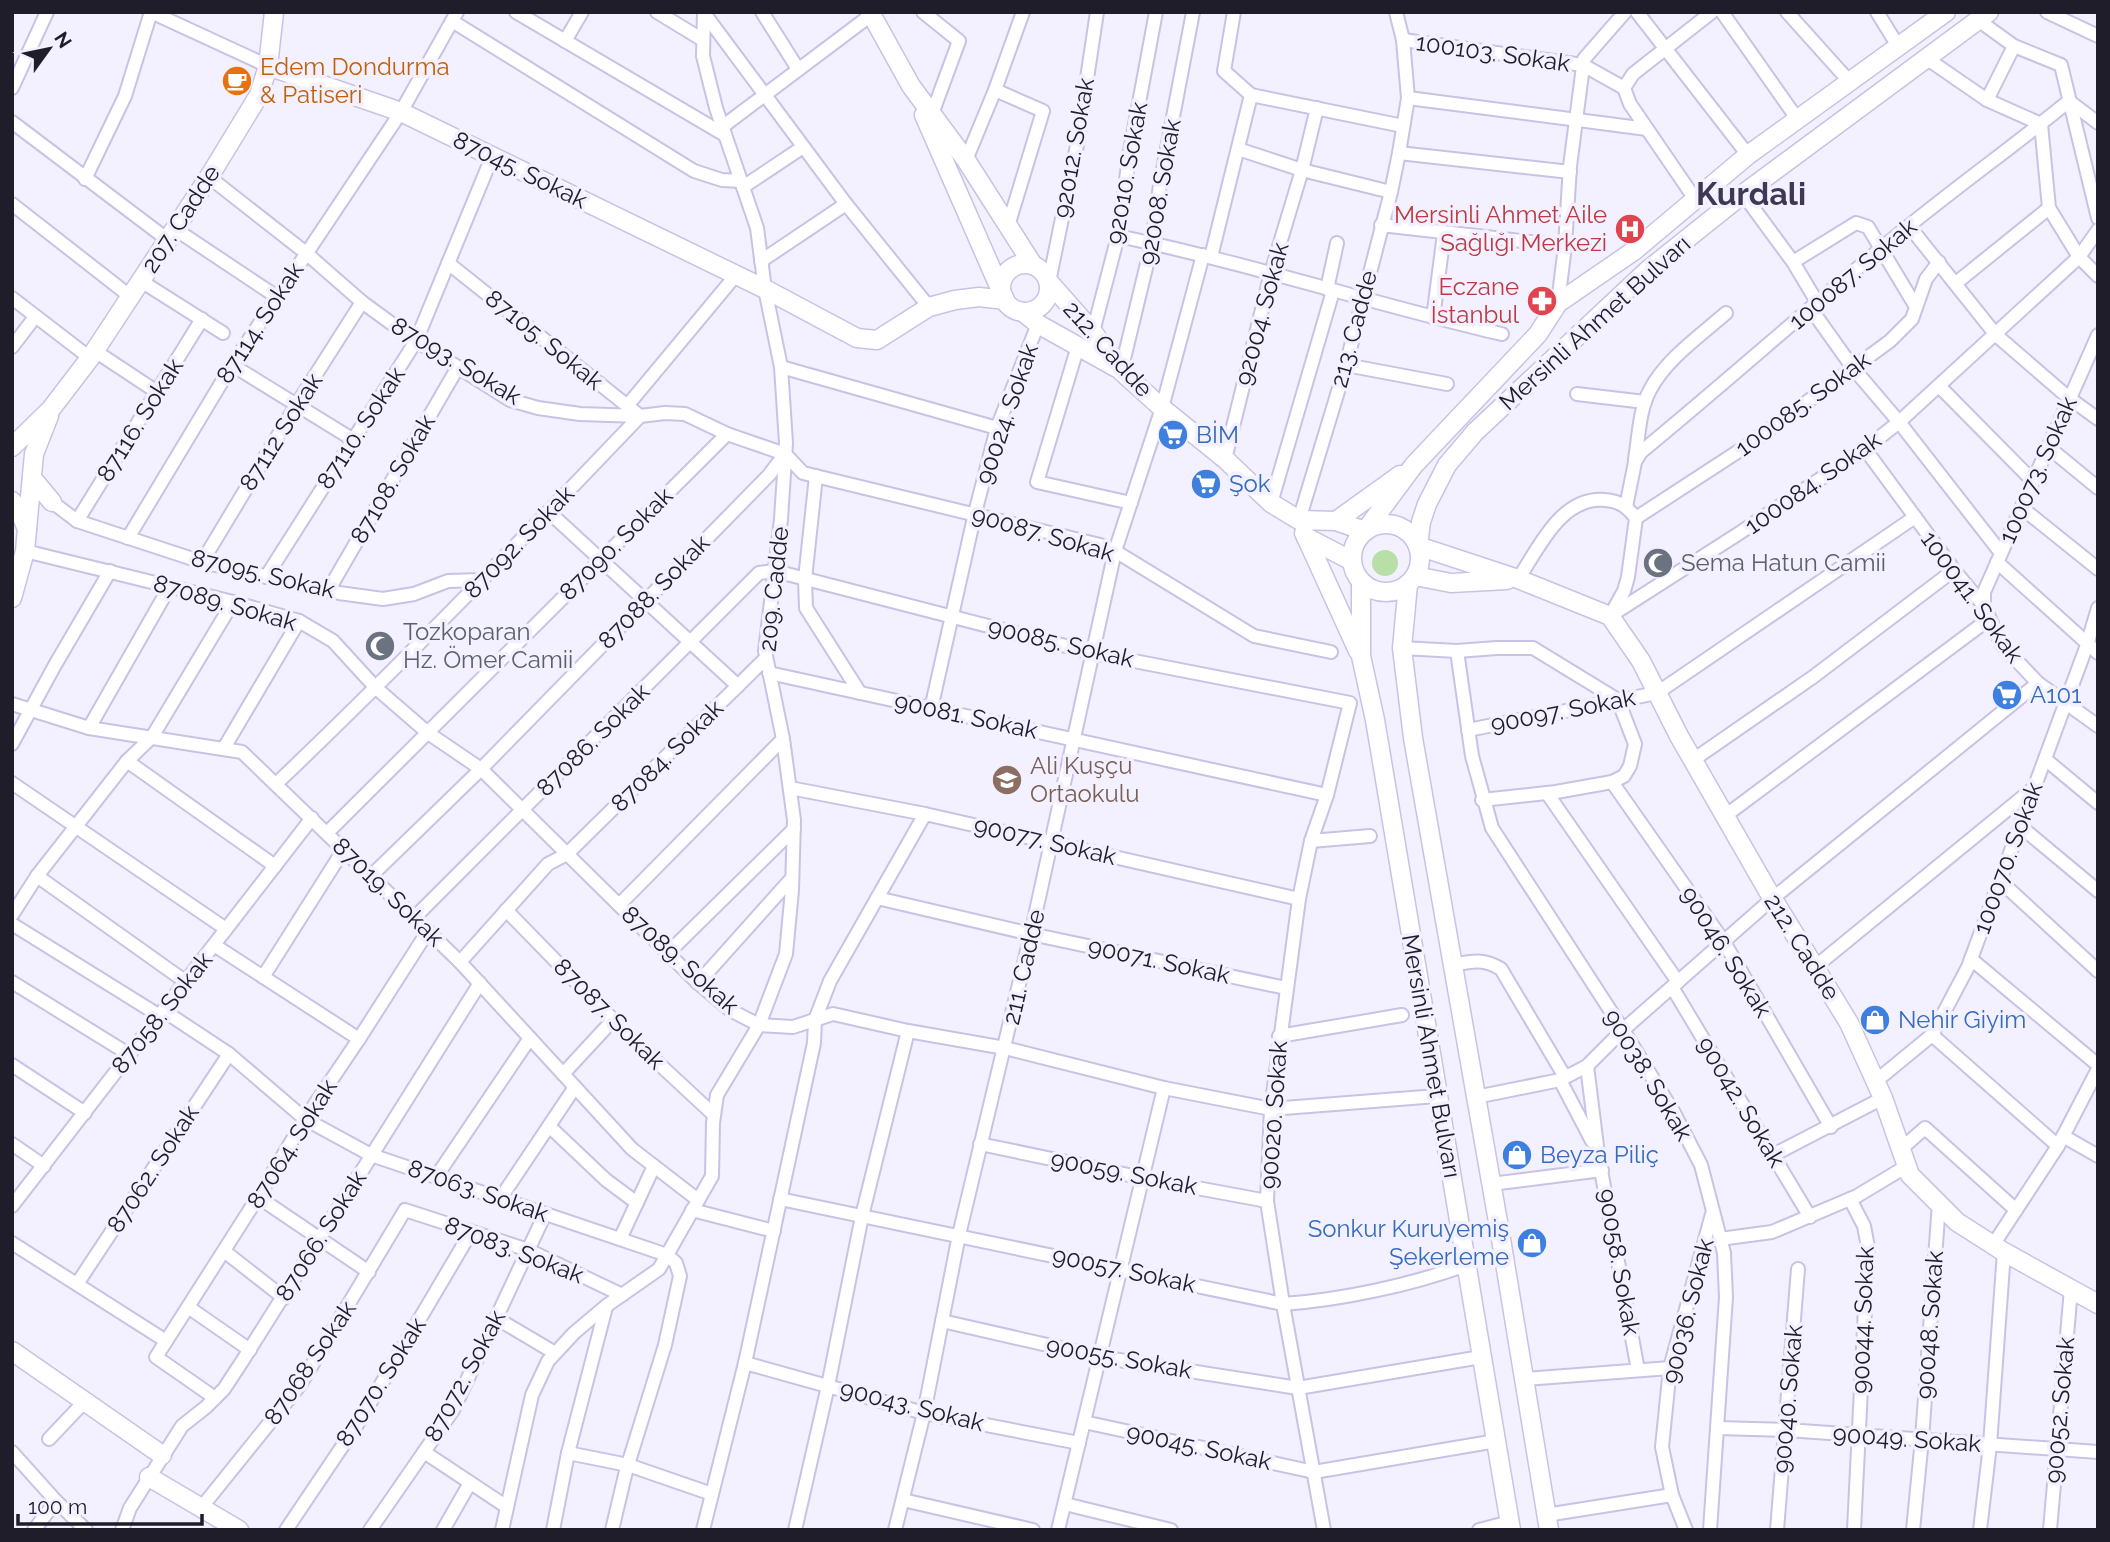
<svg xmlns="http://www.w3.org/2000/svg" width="2110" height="1542" font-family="Raleway,sans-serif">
  <rect width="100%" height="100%" fill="#f3f0ff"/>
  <circle fill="#b7dfa7" cx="1385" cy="563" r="13"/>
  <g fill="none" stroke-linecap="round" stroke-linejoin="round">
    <g stroke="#c9c2e5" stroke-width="16">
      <g id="street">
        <path d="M516,12L725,135"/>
        <path d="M657,12L703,40"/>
        <path d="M762,12L798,69"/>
        <path d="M923,12L959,41L932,114"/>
        <path d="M1234,12L1224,71L1251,95"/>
        <path d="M1637,12L1748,155"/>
        <path d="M1722,12L1798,120"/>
        <path d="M1787,12L1849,81"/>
        <path d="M1877,12L1898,46"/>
        <path d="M2047,12L2098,36"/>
        <path d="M704,13L846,204L929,307"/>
        <path d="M1978,20L2014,46L2061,65L2098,218"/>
        <path d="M452,21L694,171L722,180L741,181"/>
        <path d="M1403,40L1583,65L1624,88L1630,104L1695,199"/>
        <path d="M565,41L582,12"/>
        <path d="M1926,58L1987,100L2041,124L2049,208L2079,257L2098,276"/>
        <path d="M12,88L47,12"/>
        <path d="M1624,88L1633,74L1712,12"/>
        <path d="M995,90L1043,111L1008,226"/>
        <path d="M1251,95L1403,126"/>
        <path d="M1408,98L1647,129"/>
        <path d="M1987,100L2014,46"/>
        <path d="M12,122L168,240"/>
        <path d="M722,127L871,15"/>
        <path d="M1238,149L1302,170L1391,192"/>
        <path d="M1399,153L1570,172"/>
        <path d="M966,160L995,90L1023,12"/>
        <path d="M209,177L306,253L362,302L410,337L510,400L538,408L580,414L640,416L665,413L685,414L727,434L785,454L803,473L1100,545L1115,551L1254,636L1331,652"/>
        <path d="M85,179L125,96L151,12L268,66"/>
        <path d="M743,187L803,147"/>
        <path d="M1743,194L1793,262L1817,302"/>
        <path d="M12,204L131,297"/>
        <path d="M1381,225L1565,246"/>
        <path d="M1909,226L1996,335L2069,398L2098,419"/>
        <path d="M175,229L277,297"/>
        <path d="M1118,236C1248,263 1373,304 1502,334"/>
        <path d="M1211,257L1251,95"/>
        <path d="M761,261L846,204"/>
        <path d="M1793,262L1856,223L1868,227L1916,307"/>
        <path d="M141,281L223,333"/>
        <path d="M1049,282L1077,145L1097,12"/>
        <path d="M1956,283L2049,208"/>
        <path d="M1327,289L1337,243"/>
        <path d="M12,298L90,358"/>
        <path d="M1558,303L1565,246L1570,166L1584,59L1625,12"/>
        <path d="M1811,309L1853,368L1899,422L2001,553"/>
        <path d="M1433,318L1444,234"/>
        <path d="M1093,332L1118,236L1130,151L1156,12"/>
        <path d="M1078,346L1037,482L1131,503"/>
        <path d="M12,347L35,317"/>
        <path d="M95,351L157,392"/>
        <path d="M232,365L352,439"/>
        <path d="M1346,365L1447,384"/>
        <path d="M781,367L997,428"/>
        <path d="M1121,371L1152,243L1160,185L1193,12"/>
        <path d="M1939,386L2033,481"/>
        <path d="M1577,394L1645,402"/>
        <path d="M627,406L736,275"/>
        <path d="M2048,447L2098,488"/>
        <path d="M1865,449L1954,570L1984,606L2002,645L2038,683L2098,726"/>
        <path d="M1225,459L1271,273L1302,170L1317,108"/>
        <path d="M1635,459C1639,436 1639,410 1650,390C1666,359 1700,336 1726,313"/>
        <path d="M816,476L805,579L806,608L860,693"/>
        <path d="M52,502L77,521L202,562L339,593L383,599L414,594L448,581L482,580"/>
        <path d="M1271,503L1333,291"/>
        <path d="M1626,507L1635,462L1641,452C1730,379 1815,302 1905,229C1959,185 2015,145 2069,101L2098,123"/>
        <path d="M2022,508L2098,569"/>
        <path d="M549,512L738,686"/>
        <path d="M1636,518L1751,443L1890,341L1912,319L1926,279L1939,262"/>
        <path d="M1299,520L1346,365L1391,192L1399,153L1408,98L1403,40L1396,12"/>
        <path d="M77,521L202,319"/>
        <path d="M128,538L232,365L401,112L457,12"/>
        <path d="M25,551L233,602L299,621L333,641L376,688L428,733L481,769L698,983L730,1010L759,1025L793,1027L833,1014L908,1031L1005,1048L1164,1088L1271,1109L1437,1096"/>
        <path d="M202,562L297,404L362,302"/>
        <path d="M1997,562L2098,653"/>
        <path d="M266,577L416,341L492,157"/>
        <path d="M1518,579C1539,548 1561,496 1605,500C1620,501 1627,507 1636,518L1628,577L1624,591L1610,616L1738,534L1865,449L1899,422L2079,257L2098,230"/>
        <path d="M328,591L458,367"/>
        <path d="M1984,606V592L2098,335"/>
        <path d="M1402,648L1457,651L1497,648H1533L1618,700L1635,744L1630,766L1624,776L1612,782L1556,792L1482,800"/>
        <path d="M1457,651L1472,756L1492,828L1623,1030L1674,1113L1701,1165L1724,1253L1726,1297L1710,1530"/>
        <path d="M769,673L1327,795"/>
        <path d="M12,704L89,728L242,752L460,962L632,1149L698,1200"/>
        <path d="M931,709L975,513L997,428L1038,324"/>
        <path d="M89,728L170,586"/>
        <path d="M1468,730L1657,693L1915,517"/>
        <path d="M12,744L55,665L110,571"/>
        <path d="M224,748L299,621"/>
        <path d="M2045,759L2098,803"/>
        <path d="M1693,760L1813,677L1954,570"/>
        <path d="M127,761L275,866"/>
        <path d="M1612,782L1724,942L1831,1127"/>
        <path d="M12,783L226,929"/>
        <path d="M276,784C401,665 521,541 640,416L448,263"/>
        <path d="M790,788L925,814L1299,899"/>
        <path d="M1547,793L1678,982"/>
        <path d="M1725,816L1989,619"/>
        <path d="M2020,826L2098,891"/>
        <path d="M327,833L727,434"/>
        <path d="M1311,841L1370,836"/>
        <path d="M37,876L186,982"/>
        <path d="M371,876L481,769L769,475L785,454"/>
        <path d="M2000,881L2098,971"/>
        <path d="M877,898L1031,934L1286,988"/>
        <path d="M619,905L783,739"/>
        <path d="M506,910L629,1036L714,1115"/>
        <path d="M12,915L37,876L127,761L152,737L233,602"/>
        <path d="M414,918L759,573L775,571L1093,653L1350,703L1327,795L1311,841L1299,899L1271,1109L1267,1201L1283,1304L1324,1530"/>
        <path d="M12,924L160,1016"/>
        <path d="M214,945L359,1039"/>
        <path d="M668,953L794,829"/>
        <path d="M1971,959L2098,1065"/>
        <path d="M460,962L548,864L567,854L766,658"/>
        <path d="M1452,965C1472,961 1484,958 1501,969L1565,1077"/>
        <path d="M1815,967L2035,787"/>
        <path d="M263,977L344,849"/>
        <path d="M12,982L130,1055"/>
        <path d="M698,983L792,878"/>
        <path d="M1672,987L1810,1217"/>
        <path d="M164,1011L229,1054L305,1119L371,1155L667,1255L676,1263L680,1276L665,1345L626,1471L612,1530"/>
        <path d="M1932,1035L2058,1146"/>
        <path d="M1279,1036L1402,1015"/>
        <path d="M12,1065L85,1113"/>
        <path d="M1587,1066L1598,1154L1638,1370"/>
        <path d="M563,1074L613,1020"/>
        <path d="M1560,1080L1592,1141"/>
        <path d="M1876,1081L1932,1035L1968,967L2087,645L2098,608"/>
        <path d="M1476,1097L1560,1080L1587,1066L1623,1030L1772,899L2038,683"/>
        <path d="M549,1126L606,1180L637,1203"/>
        <path d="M2063,1136L2098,1156"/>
        <path d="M12,1144L44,1166"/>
        <path d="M980,1144L1143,1178L1267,1201"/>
        <path d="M1901,1149L1925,1128L2016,1210"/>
        <path d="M1773,1155L1883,1098"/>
        <path d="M436,1177L530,1038"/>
        <path d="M1491,1184L1602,1170"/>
        <path d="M258,1197L369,1272"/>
        <path d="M500,1199L575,1087"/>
        <path d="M780,1199L1283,1304C1341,1300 1411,1285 1466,1265"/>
        <path d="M1850,1199L1864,1226L1868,1247L1854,1530"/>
        <path d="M12,1206L312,818"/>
        <path d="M692,1210L774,1231"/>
        <path d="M620,1239L654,1166"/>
        <path d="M1720,1239L1772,1232L1857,1196L1907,1166"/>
        <path d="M12,1243L166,1341"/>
        <path d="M1993,1245L2058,1146L2098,1069"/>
        <path d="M224,1251L284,1298"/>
        <path d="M77,1284L229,1054"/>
        <path d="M188,1307L250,1350"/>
        <path d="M496,1318L555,1353"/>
        <path d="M942,1321L1100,1357L1298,1388L1481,1357"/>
        <path d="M745,1363L924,1413L1079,1443"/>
        <path d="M1525,1379L1670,1368"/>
        <path d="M215,1398L156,1357L258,1197L305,1119L359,1039L428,931"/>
        <path d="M1084,1422L1314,1472L1496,1441"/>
        <path d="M1717,1428L1787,1430L2098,1452"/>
        <path d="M49,1439L85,1401"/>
        <path d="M12,1452L56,1501L86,1530"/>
        <path d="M424,1452L507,1507"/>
        <path d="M568,1453L628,1465L712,1494"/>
        <path d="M903,1500L1033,1530"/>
        <path d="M1065,1504L1171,1530"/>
        <path d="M201,1508L300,1385L405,1210L528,1250L622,1295"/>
        <path d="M1546,1515L1672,1495"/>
        <path d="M34,1530L56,1501"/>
        <path d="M122,1530L130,1508L182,1426L206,1407L224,1389L243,1360L480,983"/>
        <path d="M286,1530L360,1420L471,1232"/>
        <path d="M370,1530L453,1410L545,1214"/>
        <path d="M443,1530L470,1483"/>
        <path d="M502,1530L532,1395L548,1361L574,1333L606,1306L659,1269L712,1176L713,1123L717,1095L759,1025L786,954L792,890L794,820L783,739L765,651L781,519L786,443L781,367L765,289L757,228L716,108L703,56L704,12"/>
        <path d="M553,1530L568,1453L606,1307"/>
        <path d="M703,1530L745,1363L814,1043L815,1020L830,981L925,814"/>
        <path d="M795,1530L828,1386L862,1216L908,1031"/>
        <path d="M895,1530L924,1413L959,1235L1031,934L1115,551L1162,408L1203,255"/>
        <path d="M1058,1530L1164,1088"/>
        <path d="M1479,1530L1510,1522"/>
        <path d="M1686,1530L1672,1495L1662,1447L1670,1368L1712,1214"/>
        <path d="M1777,1530L1798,1269"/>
        <path d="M1913,1530L1922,1439L1939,1203"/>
        <path d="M1980,1530L1990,1445L2004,1252"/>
        <path d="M2050,1530L2071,1289"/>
      </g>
    </g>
    <g stroke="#c9c2e5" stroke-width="21">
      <g id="secondary">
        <path d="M870,12L911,86L966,160L1033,265"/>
        <path d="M1989,12L1743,194L1648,270L1475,432L1447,465L1427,504L1421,522L1418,546L1518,579L1610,616L1641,661L1679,736L1768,891L1849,1023L1883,1098L1910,1175L1957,1222L2004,1252L2098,1304"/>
        <path d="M268,66L401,112L765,289L857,338L877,340L929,307L955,300L979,297L1005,300"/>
        <path d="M924,115L1005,300"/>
        <circle cx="1025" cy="288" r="24"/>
        <path d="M1049,282L1093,332L1121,371L1162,408L1225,459L1271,503L1299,520L1336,521L1365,531L1414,465L1538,334L1558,303L1635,250L1748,155L1946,12"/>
        <path d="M1023,312L1038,324L1115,367"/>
        <path d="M12,447L51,409L90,358L209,177L259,95L268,66L274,12"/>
        <path d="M32,478L52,502"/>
        <path d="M12,501L18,508L27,529"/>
        <path d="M1336,521L1400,475"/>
        <circle cx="1386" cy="558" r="34"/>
        <path d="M1304,533L1306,537L1352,561"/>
        <path d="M1306,537L1358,651"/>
        <path d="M1415,576L1451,583L1507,580"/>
        <path d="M1361,582V656L1375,720L1511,1530"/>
        <path d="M1408,584L1402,648L1413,738L1500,1233L1549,1530"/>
        <path d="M12,598L25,551L34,454L49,416"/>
        <path d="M12,1351L162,1455"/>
        <path d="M149,1477L239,1530"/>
      </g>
    </g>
    <use href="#street" stroke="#fff" stroke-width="12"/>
    <use href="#secondary" stroke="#fff" stroke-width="18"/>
  </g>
  <defs>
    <g id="cafe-disc" transform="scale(1.575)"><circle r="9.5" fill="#e8710a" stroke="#f3f0ff"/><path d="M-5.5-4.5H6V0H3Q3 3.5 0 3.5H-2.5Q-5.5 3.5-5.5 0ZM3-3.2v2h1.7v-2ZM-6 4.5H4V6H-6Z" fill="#fff"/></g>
    <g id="hospital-disc" transform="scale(1.575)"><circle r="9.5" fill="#e0444e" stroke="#f3f0ff"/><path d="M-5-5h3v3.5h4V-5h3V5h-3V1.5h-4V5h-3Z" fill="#fff"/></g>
    <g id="pharmacy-disc" transform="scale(1.575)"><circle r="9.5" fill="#e0444e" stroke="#f3f0ff"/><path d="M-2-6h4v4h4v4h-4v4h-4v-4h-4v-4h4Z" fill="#fff"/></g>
    <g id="supermarket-disc" transform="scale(1.575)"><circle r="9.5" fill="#3f7fe0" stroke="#f3f0ff"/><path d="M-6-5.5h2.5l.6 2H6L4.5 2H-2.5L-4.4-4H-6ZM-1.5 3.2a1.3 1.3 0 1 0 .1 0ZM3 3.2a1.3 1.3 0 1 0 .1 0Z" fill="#fff"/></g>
    <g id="mosque-disc" transform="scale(1.575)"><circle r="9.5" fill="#6b7280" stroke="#f3f0ff"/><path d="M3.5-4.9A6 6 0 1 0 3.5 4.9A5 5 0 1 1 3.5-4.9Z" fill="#fff"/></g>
    <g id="school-disc" transform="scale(1.575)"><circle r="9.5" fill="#8d6e63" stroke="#f3f0ff"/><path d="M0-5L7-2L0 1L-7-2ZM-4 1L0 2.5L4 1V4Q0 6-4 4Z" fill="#fff"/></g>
    <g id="shop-disc" transform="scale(1.575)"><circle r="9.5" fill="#3f7fe0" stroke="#f3f0ff"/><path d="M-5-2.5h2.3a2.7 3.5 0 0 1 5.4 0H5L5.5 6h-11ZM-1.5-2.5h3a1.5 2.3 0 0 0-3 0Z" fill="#fff"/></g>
  </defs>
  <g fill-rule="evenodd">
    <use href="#cafe-disc" x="237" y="81"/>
    <use href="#hospital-disc" x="1630" y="229"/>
    <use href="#pharmacy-disc" x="1542" y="301"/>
    <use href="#supermarket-disc" x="1173" y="435"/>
    <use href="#supermarket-disc" x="1206" y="484"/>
    <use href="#mosque-disc" x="1658" y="563"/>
    <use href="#mosque-disc" x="380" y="646"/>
    <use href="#supermarket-disc" x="2007" y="695"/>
    <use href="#school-disc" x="1007" y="780"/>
    <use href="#shop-disc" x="1875" y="1020"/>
    <use href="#shop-disc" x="1517" y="1155"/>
    <use href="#shop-disc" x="1532" y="1243"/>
  </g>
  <g text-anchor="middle" stroke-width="7" stroke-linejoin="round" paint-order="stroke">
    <g font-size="24" fill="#1f1d29" stroke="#f3f0ff">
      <text transform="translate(1493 53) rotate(8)" y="8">100103. Sokak</text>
      <text transform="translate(1074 148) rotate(-80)" y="8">92012. Sokak</text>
      <text transform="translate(520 170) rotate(26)" y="8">87045. Sokak</text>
      <text transform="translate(1127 173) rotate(-80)" y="8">92010. Sokak</text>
      <text transform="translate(1160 192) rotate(-80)" y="8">92008. Sokak</text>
      <text transform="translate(181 219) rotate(-57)" y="8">207. Cadde</text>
      <text transform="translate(1853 274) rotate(-40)" y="8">100087. Sokak</text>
      <text transform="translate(1262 314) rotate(-75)" y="8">92004. Sokak</text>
      <text transform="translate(260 323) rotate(-57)" y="8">87114. Sokak</text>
      <text transform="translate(1595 323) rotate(-42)" y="8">Mersinli Ahmet Bulvarı</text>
      <text transform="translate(1354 329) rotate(-75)" y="8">213. Cadde</text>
      <text transform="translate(544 340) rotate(39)" y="8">87105. Sokak</text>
      <text transform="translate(1108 349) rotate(48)" y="8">212. Cadde</text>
      <text transform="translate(456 361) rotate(31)" y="8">87093. Sokak</text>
      <text transform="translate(1803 404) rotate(-36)" y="8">100085. Sokak</text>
      <text transform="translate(1007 414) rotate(-71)" y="8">90024. Sokak</text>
      <text transform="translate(140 420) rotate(-58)" y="8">87116. Sokak</text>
      <text transform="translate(361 428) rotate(-57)" y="8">87110. Sokak</text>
      <text transform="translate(281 432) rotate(-58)" y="8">87112 Sokak</text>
      <text transform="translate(2038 470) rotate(-66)" y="8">100073. Sokak</text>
      <text transform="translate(393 479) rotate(-60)" y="8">87108. Sokak</text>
      <text transform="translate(1813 483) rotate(-35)" y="8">100084. Sokak</text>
      <text transform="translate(1043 534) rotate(16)" y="8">90087. Sokak</text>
      <text transform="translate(519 542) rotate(-46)" y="8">87092. Sokak</text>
      <text transform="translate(616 544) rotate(-45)" y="8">87090. Sokak</text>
      <text transform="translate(263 574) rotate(13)" y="8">87095. Sokak</text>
      <text transform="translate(774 589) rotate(-84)" y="8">209. Cadde</text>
      <text transform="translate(654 592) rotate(-46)" y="8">87088. Sokak</text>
      <text transform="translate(1972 597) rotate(54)" y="8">100041. Sokak</text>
      <text transform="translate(225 603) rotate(16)" y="8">87089. Sokak</text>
      <text transform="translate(1061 643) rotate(13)" y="8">90085. Sokak</text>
      <text transform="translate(1563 711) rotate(-11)" y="8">90097. Sokak</text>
      <text transform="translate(966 716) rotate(12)" y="8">90081. Sokak</text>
      <text transform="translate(593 740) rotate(-45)" y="8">87086. Sokak</text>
      <text transform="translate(667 756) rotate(-45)" y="8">87084. Sokak</text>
      <text transform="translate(1045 841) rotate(13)" y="8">90077. Sokak</text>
      <text transform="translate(2008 858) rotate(-70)" y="8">100070. Sokak</text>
      <text transform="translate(388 892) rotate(44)" y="8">87019. Sokak</text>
      <text transform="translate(1802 947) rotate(58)" y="8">212. Cadde</text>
      <text transform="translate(1726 952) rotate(58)" y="8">90046. Sokak</text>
      <text transform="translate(680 960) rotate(42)" y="8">87089. Sokak</text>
      <text transform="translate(1159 961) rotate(12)" y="8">90071. Sokak</text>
      <text transform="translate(1024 967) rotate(-77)" y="8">211. Cadde</text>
      <text transform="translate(162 1013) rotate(-52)" y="8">87058. Sokak</text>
      <text transform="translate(609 1014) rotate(45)" y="8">87087. Sokak</text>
      <text transform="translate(1431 1056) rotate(80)" y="8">Mersinli Ahmet Bulvarı</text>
      <text transform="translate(1648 1075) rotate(59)" y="8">90038. Sokak</text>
      <text transform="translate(1741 1102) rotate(59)" y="8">90042. Sokak</text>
      <text transform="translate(1274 1115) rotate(-86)" y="8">90020. Sokak</text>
      <text transform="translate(292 1144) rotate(-58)" y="8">87064. Sokak</text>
      <text transform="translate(153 1169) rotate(-57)" y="8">87062. Sokak</text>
      <text transform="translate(1124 1173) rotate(11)" y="8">90059. Sokak</text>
      <text transform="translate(478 1191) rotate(19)" y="8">87063. Sokak</text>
      <text transform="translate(321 1236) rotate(-58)" y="8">87066. Sokak</text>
      <text transform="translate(514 1250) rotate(21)" y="8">87083. Sokak</text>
      <text transform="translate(1619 1262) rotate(80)" y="8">90058. Sokak</text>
      <text transform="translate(1124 1270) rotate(12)" y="8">90057. Sokak</text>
      <text transform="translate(1688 1311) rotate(-76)" y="8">90036. Sokak</text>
      <text transform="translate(1863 1320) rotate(-88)" y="8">90044. Sokak</text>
      <text transform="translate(1930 1325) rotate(-86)" y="8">90048. Sokak</text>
      <text transform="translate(1119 1358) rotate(10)" y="8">90055. Sokak</text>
      <text transform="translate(310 1363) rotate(-56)" y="8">87068 Sokak</text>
      <text transform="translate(465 1376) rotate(-62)" y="8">87072. Sokak</text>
      <text transform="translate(381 1382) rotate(-58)" y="8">87070. Sokak</text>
      <text transform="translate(1788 1399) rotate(-85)" y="8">90040. Sokak</text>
      <text transform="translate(912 1406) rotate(14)" y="8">90043. Sokak</text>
      <text transform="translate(2060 1410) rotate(-85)" y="8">90052. Sokak</text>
      <text transform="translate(1907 1439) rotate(4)" y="8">90049. Sokak</text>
      <text transform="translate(1199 1447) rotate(12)" y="8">90045. Sokak</text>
    </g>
    <g font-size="24" fill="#c56008" stroke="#f3f0ff" text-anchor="start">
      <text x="260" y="75">Edem Dondurma<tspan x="260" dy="28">&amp; Patiseri</tspan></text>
    </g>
    <g font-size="24" fill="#be3a42" stroke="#f3f0ff" text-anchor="end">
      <text x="1607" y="223">Mersinli Ahmet Aile<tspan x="1607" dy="28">Sağlığı Merkezi</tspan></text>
      <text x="1519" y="295">Eczane<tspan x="1519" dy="28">İstanbul</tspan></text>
    </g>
    <g font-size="24" fill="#366cbe" stroke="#f3f0ff" text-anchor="start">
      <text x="1196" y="443">BİM</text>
      <text x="1229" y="492">Şok</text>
      <text x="2030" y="703">A101</text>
      <text x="1898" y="1028">Nehir Giyim</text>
      <text x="1540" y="1163">Beyza Piliç</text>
      <text x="1509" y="1237" text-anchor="end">Sonkur Kuruyemiş<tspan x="1509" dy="28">Şekerleme</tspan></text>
    </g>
    <g font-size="24" fill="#5b616d" stroke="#f3f0ff" text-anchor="start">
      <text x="1681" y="571">Sema Hatun Camii</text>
      <text x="403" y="640">Tozkoparan<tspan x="403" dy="28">Hz. Ömer Camii</tspan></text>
    </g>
    <g font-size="24" fill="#785e54" stroke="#f3f0ff" text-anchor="start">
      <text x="1030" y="774">Ali Kuşçu<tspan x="1030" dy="28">Ortaokulu</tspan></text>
    </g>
    <g font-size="32" font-weight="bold" fill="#3f3854" stroke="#f3f0ff">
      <text x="1751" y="205">Kurdali</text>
    </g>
  </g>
  <rect width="2110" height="1542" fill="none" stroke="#1f1d29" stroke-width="28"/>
  <g transform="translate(49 49) rotate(57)" stroke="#f3f0ff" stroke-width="5" paint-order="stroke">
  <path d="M0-5L12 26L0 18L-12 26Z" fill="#1f1d29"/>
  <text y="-10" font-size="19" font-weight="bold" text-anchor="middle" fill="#1f1d29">N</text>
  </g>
  <path d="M18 1514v10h184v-10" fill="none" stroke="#1f1d29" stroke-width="3.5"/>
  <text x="28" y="1514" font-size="21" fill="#1f1d29" stroke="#f3f0ff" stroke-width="5" paint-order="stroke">100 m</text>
</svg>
